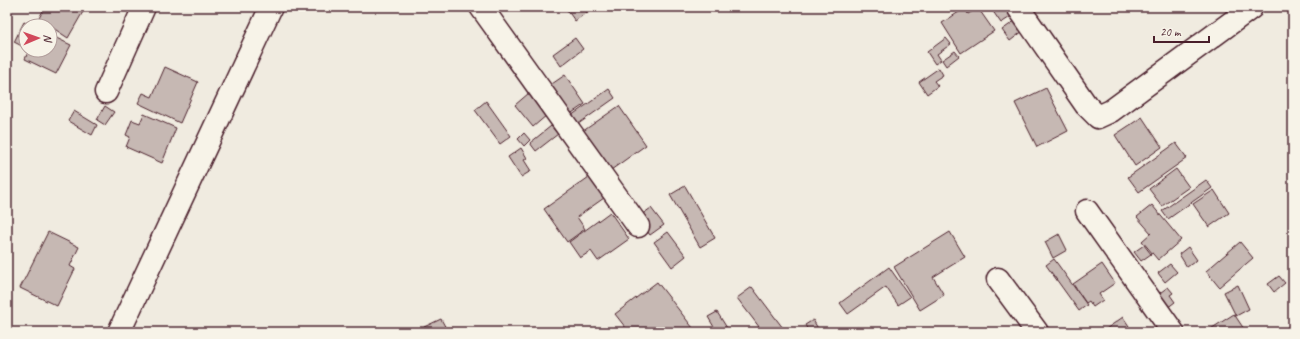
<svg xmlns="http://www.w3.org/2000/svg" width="1300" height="339" font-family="Caveat,sans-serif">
  <rect width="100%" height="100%" fill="#f0ebe0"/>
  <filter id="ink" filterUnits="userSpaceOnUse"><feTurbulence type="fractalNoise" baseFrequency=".025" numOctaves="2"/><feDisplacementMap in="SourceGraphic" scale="8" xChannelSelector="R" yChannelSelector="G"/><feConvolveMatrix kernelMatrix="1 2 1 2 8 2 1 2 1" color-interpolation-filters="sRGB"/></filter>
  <g filter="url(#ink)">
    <g fill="#c6b8b3" stroke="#4a1f2b">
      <path d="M45,7H78L84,10L68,38L50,26L38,20Z"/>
      <path d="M565,7H594L575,21Z"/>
      <path d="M990,7H1007L1012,16L1001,23Z"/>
      <path d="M965,8L968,14L978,8L994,31L961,53L942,23Z"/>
      <path d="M1016,20L1023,31L1010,41L1002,30Z"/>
      <path d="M24,22L32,26H26V48L14,42Z"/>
      <path d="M50,35L71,45L56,74L25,59L29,50H50Z"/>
      <path d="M575,38L583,49L561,66L553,54Z"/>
      <path d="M946,38L951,44L937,54L941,60L935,64L927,52Z"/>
      <path d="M955,51L959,56L946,66L942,60Z"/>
      <path d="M165,67L198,82L180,123L138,103L143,93L152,97Z"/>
      <path d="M939,68L943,75L934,81L938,86L927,94L919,82Z"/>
      <path d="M565,75L585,104L566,117L546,88Z"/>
      <path d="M1046,88L1068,131L1037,147L1015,103Z"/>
      <path d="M609,89L615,98L574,127L568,118Z"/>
      <path d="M529,93L547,115L533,127L515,105Z"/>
      <path d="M486,101L511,136L500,144L475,110Z"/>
      <path d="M105,106L114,112L105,125L97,120Z"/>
      <path d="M619,106L646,145L604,175L576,136Z"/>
      <path d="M74,111L97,125L92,135L68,121Z"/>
      <path d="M144,114L176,128L162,163L126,147L130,137L126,135L132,120L140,123Z"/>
      <path d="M1142,117L1162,147L1135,166L1115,135Z"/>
      <path d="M551,126L558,134L536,151L530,143Z"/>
      <path d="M524,133L530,140L524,146L518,139Z"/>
      <path d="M1176,143L1187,158L1139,192L1128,177Z"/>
      <path d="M521,148L527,158L524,160L531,171L521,177L508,157Z"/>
      <path d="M1176,169L1189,187L1162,206L1149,189Z"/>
      <path d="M589,177L604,198L577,217L585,229L567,242L544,209Z"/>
      <path d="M1206,180L1212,188L1168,219L1162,211Z"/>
      <path d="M685,186L715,238L700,247L670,195Z"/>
      <path d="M1214,190L1229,213L1209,227L1193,204Z"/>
      <path d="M1152,205L1181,240L1158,260L1142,241L1151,233L1137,217Z"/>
      <path d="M651,208L664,225L650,235L637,218Z"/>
      <path d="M610,212L629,239L598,261L591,251L580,258L569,242Z"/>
      <path d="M48,232L79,247L70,266L75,269L57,306L20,288Z"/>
      <path d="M668,232L686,256L672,267L654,242Z"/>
      <path d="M950,232L965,257L933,277L944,295L920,310L894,267Z"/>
      <path d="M1059,234L1067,250L1053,258L1045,242Z"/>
      <path d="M1240,242L1253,258L1219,287L1206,271Z"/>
      <path d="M1144,245L1151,254L1141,261L1134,252Z"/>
      <path d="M1188,247L1197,260L1187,267L1179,254Z"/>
      <path d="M1054,259L1087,305L1079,311L1046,265Z"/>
      <path d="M1102,264L1115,283L1099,294L1103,300L1093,307L1089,301L1086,303L1073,284Z"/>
      <path d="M1170,264L1177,272L1165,282L1158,273Z"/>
      <path d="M889,267L910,297L898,305L886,287L848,314L840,303Z"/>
      <path d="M1279,276L1285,283L1274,292L1268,284Z"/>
      <path d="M657,282L693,328L688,332H629L615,314Z"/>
      <path d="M1238,285L1249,309L1236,316L1224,292Z"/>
      <path d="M752,287L786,332H763L737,298Z"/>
      <path d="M1168,287L1173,293L1170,295L1175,302L1167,308L1157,295Z"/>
      <path d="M717,312L727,328L721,332H717L708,317Z"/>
      <path d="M1234,314L1246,332H1206Z"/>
      <path d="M1123,317L1129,326L1121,332H1108L1106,329Z"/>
      <path d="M441,319L448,332H426L424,327Z"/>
      <path d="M813,320L820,332H809L805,325Z"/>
      <path d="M858,327L862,332H851Z"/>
    </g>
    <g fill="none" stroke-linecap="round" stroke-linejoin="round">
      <g stroke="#4a1f2b" stroke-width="25">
        <g id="minor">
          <path d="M481,7L638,226"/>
          <path d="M1018,7L1086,105L1098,117L1111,111L1251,8"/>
          <path d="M106,92L144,7"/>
          <path d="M1087,211L1173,332"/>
          <path d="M998,279L1037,332"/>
          <path d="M119,332L271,7"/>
        </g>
      </g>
      <use href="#minor" stroke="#f7f3e8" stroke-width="22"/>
    </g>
  </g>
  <rect width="1300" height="339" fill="none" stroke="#f7f3e8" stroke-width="24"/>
  <rect x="12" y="12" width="1276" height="315" fill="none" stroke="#4a1f2b" stroke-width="1.5" filter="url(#ink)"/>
  <g transform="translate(38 38) rotate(88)"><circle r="19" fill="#f7f3e8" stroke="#b29e9c"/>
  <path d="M0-3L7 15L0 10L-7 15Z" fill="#d1495b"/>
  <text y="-6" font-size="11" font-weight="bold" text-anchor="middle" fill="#4a1f2b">N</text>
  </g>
  <path d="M1154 36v6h55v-6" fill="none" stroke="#4a1f2b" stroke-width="2"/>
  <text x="1160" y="36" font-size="12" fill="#4a1f2b" stroke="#f7f3e8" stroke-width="3" paint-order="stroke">20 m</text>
</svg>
